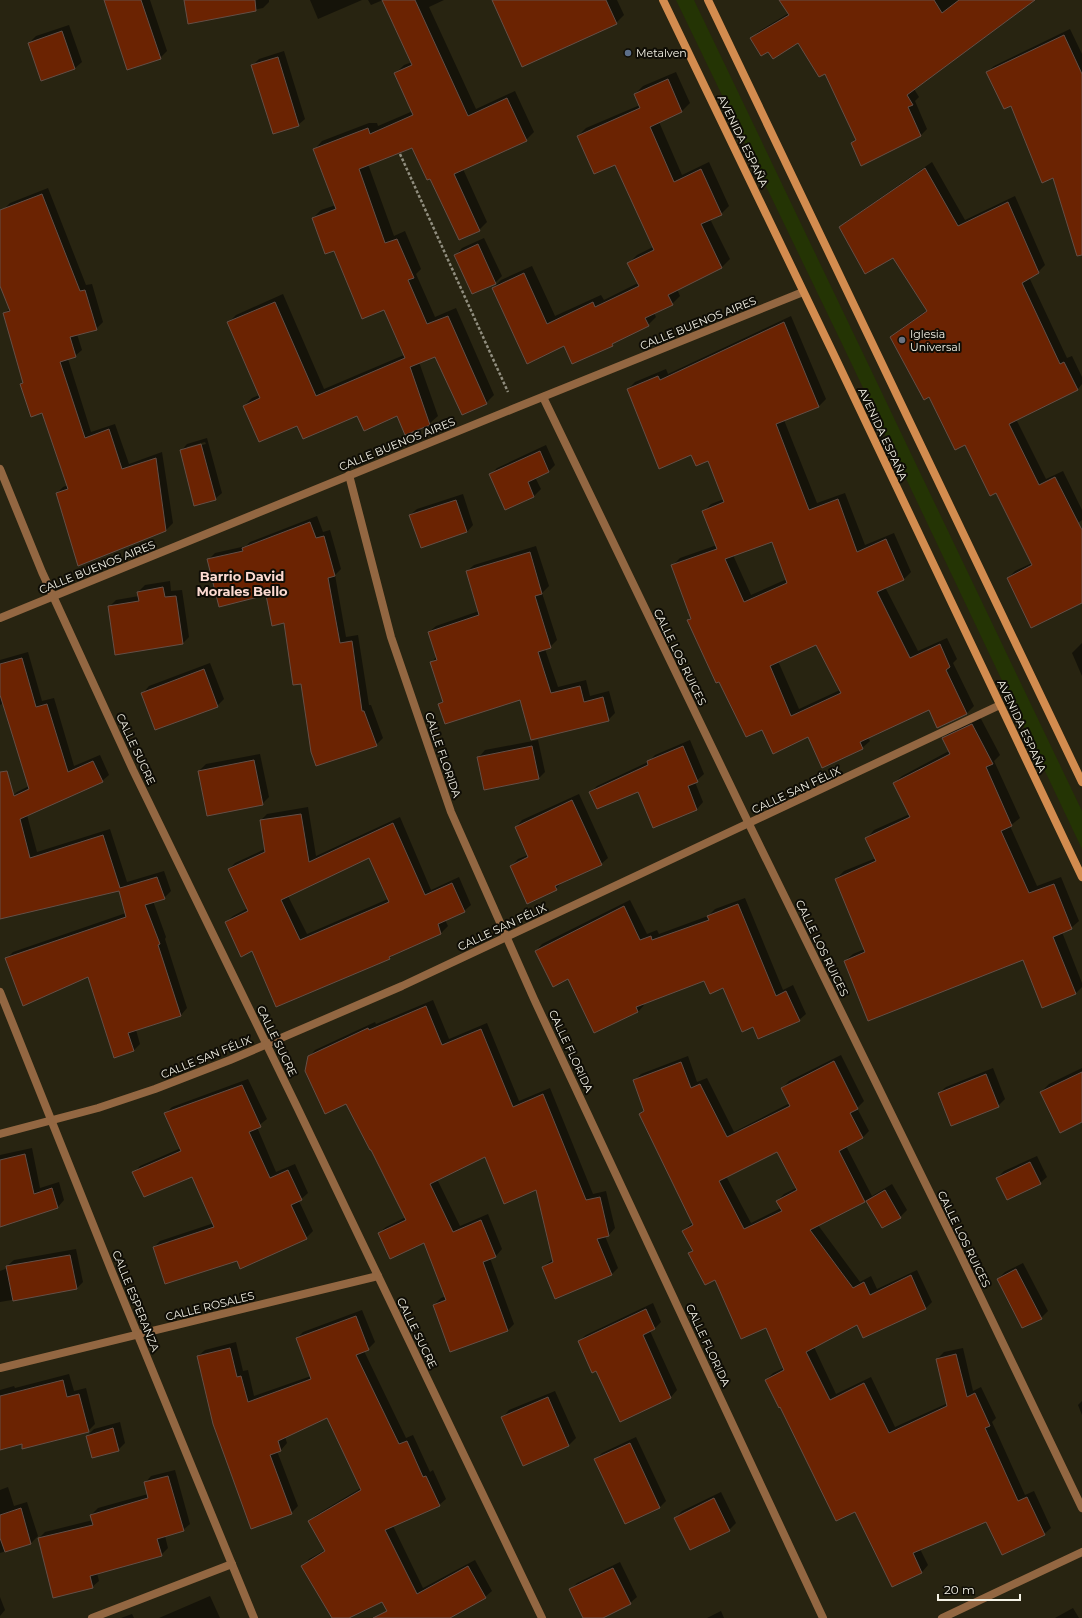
<svg xmlns="http://www.w3.org/2000/svg" width="1082" height="1618" font-family="Montserrat,sans-serif">
  <rect width="100%" height="100%" fill="#282411"/>
  <path fill="#243404" d="M676,0H694L1082,811V849L845,350Z"/>
  <g fill="#0007" fill-rule="evenodd">
    <path d="M105,0H150L167,51L160,58Z"/>
    <path d="M185,0H269V2L263,8L189,23Z"/>
    <path d="M310,0H362L318,19Z"/>
    <path d="M368,0H383L371,5Z"/>
    <path d="M383,0H444L429,7L476,109L515,91L534,132L526,140L463,169L487,222L479,230L430,177L412,147L368,164L394,236L405,231L421,269L416,274L435,317L456,308L494,395L486,403L436,355L419,362L438,416L429,424L397,415L358,414L298,424L244,406L252,398L259,395L228,323L236,315L283,294L324,389L404,355L384,309L335,250L313,218L321,210L336,205L314,150L322,141L369,123H377L378,126L413,111L396,73L404,65L412,62Z"/>
    <path d="M493,0H617L624,15L616,23Z"/>
    <path d="M780,0H1034L914,89L919,97L915,101L927,129L921,135L852,143L856,138L825,72L799,42L769,50L751,39L758,32L789,13Z"/>
    <path d="M69,25L82,62L75,68L42,79L29,43L36,36Z"/>
    <path d="M1070,29L1082,54V212L1053,176L1011,105L987,72L994,66Z"/>
    <path d="M284,51L305,119L298,125L252,66L259,59Z"/>
    <path d="M676,72L690,103L682,111L659,122L682,175L709,162L729,206L721,214L710,219L730,259L722,267L677,289L680,296L672,304L654,313L656,317L648,325L617,340L612,345L572,363L564,345L493,288L501,280L532,266L555,316L601,295L604,300L638,283L629,263L637,255L653,247L616,164L578,136L586,128L640,105L635,94L643,86Z"/>
    <path d="M932,162L965,220L1015,196L1045,265L1038,272L1029,277L1067,358L1072,356L1082,377V384L1078,389L1016,419L1046,479L1063,471L1082,510V520L1078,523L1082,534V602L1008,578L1015,571L1032,563L997,492L966,444L930,396L892,337L899,330L927,310L893,257L840,228L847,221Z"/>
    <path d="M48,188L86,285L92,284L103,322L96,329L77,334L82,350L75,356L68,359L91,432L115,424L129,464L162,452L173,523L166,530L79,564L57,493L63,487L68,485L43,412L21,384L24,381L4,314L10,308L0,284V213L10,203Z"/>
    <path d="M484,238L502,276L495,283L456,255L462,248Z"/>
    <path d="M791,316L826,399L819,406L784,420L817,503L845,493L865,545L894,533L911,572L904,579L885,587L918,651L947,638L957,659L953,663L974,706L967,713L938,727L929,709L868,738L870,741L862,748L808,736L762,728L720,680L688,620L691,617L673,565L680,558L717,545L704,511L711,504L724,499L709,460L691,454L628,389L635,382L666,369L668,374ZM773,540L787,579L751,595L733,555ZM817,644L840,690L799,709L778,661Z"/>
    <path d="M207,438L222,493L215,499L181,451L187,444ZM205,442L206,444L187,449V447Z"/>
    <path d="M546,445L555,465L549,471L535,477L541,489L534,496L506,509L490,475L497,468Z"/>
    <path d="M463,494L473,525L467,532L410,515L417,509Z"/>
    <path d="M317,516L323,532L330,530L341,569L335,575L346,637L358,635L369,705H371L383,738L376,745L302,682L285,622L267,594L208,560L215,553L246,546L250,542Z"/>
    <path d="M536,546L549,586L542,593L557,640L550,647L545,649L558,687L586,680L590,696L609,691L615,713L608,720L521,698L440,704L443,700L431,663L437,656L429,632L436,626L479,611L467,571L474,565Z"/>
    <path d="M170,581L171,591L182,590L189,637L183,643L109,607L116,600L139,596L138,592L145,585Z"/>
    <path d="M1082,643V676L1072,653Z"/>
    <path d="M28,652L42,701L54,698L74,766L100,755L109,775L102,781L27,815L37,852L110,829L127,882L164,871L171,891L164,898L153,901L166,937L165,939L187,1008L181,1015L136,1030L140,1044L134,1050L89,976L7,958L13,952L126,913L119,890L0,918V808L17,792L29,786L4,703L0,705V660Z"/>
    <path d="M210,663L224,699L217,706L143,693L149,686Z"/>
    <path d="M980,717L1000,755L994,761L1020,818L1010,826L1037,886L1061,877L1079,921L1071,928L1062,932L1082,983V987L1075,994L1023,959L845,961L853,954L865,949L836,879L844,871L876,858L867,838L874,830L910,814L894,783L902,776L949,751L943,738L951,731Z"/>
    <path d="M538,740L545,772L538,779L479,757L485,750Z"/>
    <path d="M690,740L704,774L695,782L703,802L697,809L638,791L591,792L597,786L648,762L655,755Z"/>
    <path d="M260,754L269,797L262,804L199,771L206,764Z"/>
    <path d="M579,794L608,858L601,864L562,882L556,889L511,866L518,859L528,855L516,827L522,820Z"/>
    <path d="M308,807L316,856L400,817L431,890L459,877L471,905L464,911L445,920L448,926L441,933L394,954L390,958L253,950L226,922L233,916L248,908L229,869L235,863L265,849L261,820L267,814ZM370,857L388,899L307,934L288,896Z"/>
    <path d="M745,898L783,990L793,985L806,1014L799,1020L753,1026L724,987L705,980L643,1003L644,1005L638,1012L569,978L536,951L542,944L630,900L647,934L657,930L659,934L708,916L715,909Z"/>
    <path d="M433,1000L449,1039L487,1023L519,1101L550,1088L593,1194L606,1191L615,1228L609,1235L605,1236L618,1268L612,1274L543,1267L553,1259L537,1189L486,1156L437,1179L460,1226L488,1214L502,1249L496,1256L490,1258L514,1324L508,1330L450,1351L434,1305L441,1298L446,1296L425,1242L379,1233L386,1227L406,1217L372,1148L346,1102L309,1057L315,1050L375,1022L376,1024Z"/>
    <path d="M841,1055L864,1101L857,1108L869,1131L862,1138L846,1146L872,1196L892,1184L907,1210L900,1217L882,1227L866,1200L818,1225L860,1282L871,1276L877,1289L917,1270L932,1302L926,1308L858,1323L814,1347L836,1394L871,1377L895,1427L948,1403L937,1359L944,1352L963,1348L973,1391L981,1387L996,1418L992,1422L1025,1495L1034,1491L1051,1528L1044,1534L987,1520L920,1549L928,1565L922,1572L892,1585L856,1511L781,1406L766,1380L773,1373L784,1368L766,1327L689,1254L693,1249L683,1231L693,1222L640,1114L645,1109L634,1081L641,1074L688,1056L697,1082L707,1078L734,1132L790,1103L782,1088L789,1081ZM777,1151L796,1188L784,1194L777,1201L781,1208L751,1223L726,1176Z"/>
    <path d="M993,1068L1005,1099L998,1106L939,1093L946,1087Z"/>
    <path d="M1082,1068V1121L1041,1092L1049,1084Z"/>
    <path d="M248,1079L267,1119L257,1127L276,1172L295,1164L308,1193L299,1201L313,1231L306,1238L237,1259L154,1247L160,1241L214,1223L192,1175L134,1173L140,1166L181,1148L165,1114L172,1107Z"/>
    <path d="M32,1148L40,1188L59,1182L64,1200L58,1207L0,1226V1155Z"/>
    <path d="M1037,1156L1047,1177L1040,1183L997,1178L1004,1171Z"/>
    <path d="M76,1249L83,1282L76,1289L0,1302V1271L8,1268L7,1266L14,1260Z"/>
    <path d="M1023,1263L1048,1311L1041,1318L998,1279L1005,1272Z"/>
    <path d="M653,1303L661,1322L655,1328L650,1331L677,1390L671,1397L621,1421L597,1370L579,1341L586,1335Z"/>
    <path d="M362,1310L375,1342L368,1349L364,1351L406,1438L413,1435L430,1472L433,1470L446,1499L439,1505L393,1526L423,1588L475,1560L492,1591L485,1597L447,1618H392L383,1601L346,1618H333L303,1566L309,1559L325,1550L309,1521L316,1515L361,1488L328,1416L285,1437L287,1443L281,1450L277,1451L298,1506L291,1513L198,1356L205,1350L236,1342L243,1371L248,1370L254,1396L311,1376L297,1338L303,1332Z"/>
    <path d="M69,1374L74,1391L86,1388L95,1424L88,1431L22,1443L0,1449V1390L14,1386L15,1388Z"/>
    <path d="M555,1391L576,1438L569,1445L523,1465L503,1417L509,1410Z"/>
    <path d="M1082,1401V1415L1078,1405Z"/>
    <path d="M120,1422L125,1443L118,1450L87,1436L94,1429Z"/>
    <path d="M636,1437L666,1501L660,1507L596,1459L602,1453Z"/>
    <path d="M175,1470L190,1524L183,1530L165,1536L168,1548L161,1555L97,1573L99,1581L92,1587L39,1538L45,1532L93,1520L91,1515L98,1508L148,1494L145,1483L151,1476Z"/>
    <path d="M8,1487L14,1506L27,1502L38,1536L31,1543L0,1553V1490Z"/>
    <path d="M721,1492L736,1523L729,1530L691,1549L675,1518L682,1511Z"/>
    <path d="M620,1562L637,1597L630,1603L600,1618H584L570,1590L577,1583Z"/>
    <path d="M210,1596L220,1618H159Z"/>
    <path d="M0,1597L5,1610L0,1616Z"/>
    <path d="M1073,1608L1079,1618H1055Z"/>
    <path d="M721,1611L724,1618H707Z"/>
    <path d="M132,1614L134,1618H121Z"/>
  </g>
  <g fill="#6b2302" stroke="#644f47" fill-rule="evenodd">
    <path d="M104,0H141L161,59L127,70Z"/>
    <path d="M184,0H255L256,11L188,24Z"/>
    <path d="M382,0H415L468,116L507,98L527,141L454,174L480,231L459,240L430,179L427,180L412,148L359,169L385,243L397,239L414,278L408,280L427,324L448,316L487,404L462,415L435,357L410,367L430,425L405,435L397,416L364,431L357,416L303,439L297,426L259,442L243,406L260,398L227,322L275,302L316,396L405,358L384,310L362,319L334,251L325,254L312,218L336,209L313,149L368,128L370,134L413,115L394,73L412,65Z"/>
    <path d="M492,0H606L617,24L522,67Z"/>
    <path d="M779,0H934L942,13L959,0H1035L907,95L913,105L908,107L921,136L861,166L851,143L856,140L825,74L819,77L798,43L773,59L768,52L761,56L750,38L789,15Z"/>
    <path d="M62,31L75,69L41,81L28,43Z"/>
    <path d="M1064,35L1082,74V255L1077,256L1053,178L1042,183L1011,106L1004,109L986,72Z"/>
    <path d="M278,57L299,126L273,134L251,65Z"/>
    <path d="M668,79L682,112L650,127L674,182L701,169L722,215L701,224L722,268L668,295L673,305L645,318L649,326L612,344L613,346L572,364L564,346L527,364L492,288L524,273L547,324L593,302L595,307L639,286L627,263L654,250L615,165L594,174L577,136L640,108L634,94Z"/>
    <path d="M925,168L958,226L1008,202L1039,273L1022,283L1060,364L1064,362L1078,390L1009,424L1039,485L1055,477L1082,530V603L1031,628L1007,578L1032,565L996,493L990,496L965,445L955,450L929,397L924,400L890,337L927,311L893,258L865,274L839,227Z"/>
    <path d="M42,194L80,291L85,290L97,330L70,337L76,357L60,362L85,438L109,429L122,469L156,458L166,531L78,566L56,493L68,489L42,413L31,417L20,384L23,383L3,313L10,311L0,286V210Z"/>
    <path d="M478,244L496,284L472,294L454,255Z"/>
    <path d="M784,322L819,407L776,424L809,510L838,499L857,552L886,539L904,580L877,592L910,658L940,644L950,667L946,670L967,714L937,728L929,710L860,742L863,749L822,768L808,737L773,754L762,730L746,737L719,682L716,683L687,620L691,619L671,565L717,549L702,511L724,502L708,461L696,466L691,455L659,469L627,389L658,376L660,380ZM772,542L787,583L744,602L725,559ZM816,645L841,693L791,716L770,666Z"/>
    <path d="M201,444L216,500L194,506L180,450Z"/>
    <path d="M540,451L549,472L528,482L534,497L505,510L489,474Z"/>
    <path d="M456,500L467,532L421,548L409,515Z"/>
    <path d="M310,522L316,538L324,536L335,576L328,578L340,643L352,641L362,711H364L377,746L316,766L311,752L301,684L293,685L284,623L272,626L266,595L219,607L207,559L243,551L242,548Z"/>
    <path d="M530,552L542,594L535,596L551,648L538,652L551,693L580,686L584,702L603,697L609,721L531,740L520,700L445,724L438,704L443,702L430,662L437,660L428,632L479,615L466,571Z"/>
    <path d="M163,587L165,597L176,596L183,644L115,655L108,606L139,601L137,592Z"/>
    <path d="M22,658L36,707L47,704L68,772L93,761L103,782L20,819L30,858L103,835L120,888L157,877L165,899L145,905L160,944L158,945L181,1016L128,1033L134,1051L114,1058L88,977L23,1006L5,958L126,917L119,891L0,919V772L7,771L14,796L29,789L0,695V664Z"/>
    <path d="M204,669L218,707L155,730L141,693Z"/>
    <path d="M972,724L993,764L986,767L1012,826L1001,831L1029,893L1054,884L1072,929L1053,937L1076,994L1042,1008L1023,960L868,1021L844,961L865,952L835,879L876,861L865,838L910,817L893,783L950,754L942,738Z"/>
    <path d="M532,746L539,779L484,790L477,757Z"/>
    <path d="M683,746L698,782L688,786L697,810L653,828L638,792L597,809L589,792L648,765L647,761Z"/>
    <path d="M254,760L263,805L207,816L198,771Z"/>
    <path d="M572,800L602,865L555,886L557,890L527,904L510,866L528,857L515,827Z"/>
    <path d="M301,814L309,862L393,823L425,895L452,883L465,912L438,924L441,934L389,957L390,959L276,1007L252,951L241,957L225,922L248,911L228,869L265,852L260,820ZM369,858L389,902L300,940L281,900Z"/>
    <path d="M738,904L776,996L786,991L800,1021L758,1039L753,1027L742,1032L723,988L710,994L704,981L636,1007L638,1012L594,1033L568,979L553,987L535,951L624,906L640,940L651,936L652,940L709,920L707,916Z"/>
    <path d="M426,1006L442,1045L481,1029L513,1107L543,1094L586,1200L600,1197L609,1236L597,1239L612,1275L555,1299L542,1267L553,1262L536,1190L504,1204L485,1157L430,1184L453,1232L481,1220L496,1257L483,1262L508,1331L450,1352L433,1305L446,1300L424,1243L390,1259L378,1233L406,1220L371,1150H370L346,1104L325,1114L305,1071L308,1056L368,1028L369,1030Z"/>
    <path d="M834,1061L858,1109L850,1113L863,1138L839,1151L865,1202L810,1230L853,1288L864,1282L870,1295L911,1275L926,1309L863,1338L857,1325L806,1352L830,1400L864,1383L889,1433L947,1406L936,1359L956,1354L967,1397L975,1393L990,1426L985,1428L1018,1501L1027,1497L1045,1535L1002,1555L986,1522L913,1553L922,1573L892,1587L855,1512L836,1521L780,1407L779,1408L765,1380L784,1370L766,1328L741,1339L715,1280L705,1285L688,1253L693,1251L682,1231L693,1225L639,1114L644,1111L633,1080L681,1062L691,1088L700,1084L727,1137L790,1106L781,1088ZM777,1152L797,1190L776,1201L782,1211L744,1229L719,1181Z"/>
    <path d="M1082,1072V1122L1060,1133L1040,1092Z"/>
    <path d="M986,1074L999,1107L951,1126L938,1093Z"/>
    <path d="M242,1085L261,1127L249,1132L270,1178L288,1170L302,1200L291,1205L307,1239L240,1269L237,1261L165,1284L153,1247L214,1227L192,1177L144,1197L132,1172L181,1151L164,1113Z"/>
    <path d="M25,1154L34,1194L52,1188L58,1208L0,1227V1160Z"/>
    <path d="M1030,1162L1041,1184L1007,1200L996,1178Z"/>
    <path d="M885,1190L901,1218L882,1228L866,1201Z"/>
    <path d="M70,1255L77,1289L13,1301L6,1266Z"/>
    <path d="M1016,1269L1042,1319L1022,1328L997,1279Z"/>
    <path d="M646,1309L655,1329L643,1335L671,1398L620,1422L596,1371L592,1373L578,1341Z"/>
    <path d="M356,1316L369,1350L356,1355L399,1444L407,1441L423,1477L426,1476L440,1506L385,1530L417,1594L468,1566L486,1598L450,1618H373L387,1611L382,1602L349,1618H332L301,1566L325,1551L308,1521L361,1490L327,1418L278,1441L281,1451L270,1455L292,1514L251,1529L213,1424L197,1356L230,1348L237,1377L241,1376L248,1402L311,1379L296,1338Z"/>
    <path d="M63,1380L67,1397L79,1394L89,1432L22,1449V1444L0,1450V1396Z"/>
    <path d="M548,1397L569,1446L523,1466L501,1417Z"/>
    <path d="M113,1428L119,1451L92,1458L86,1436Z"/>
    <path d="M630,1443L660,1508L625,1524L594,1459Z"/>
    <path d="M168,1476L184,1531L157,1539L162,1556L90,1576L93,1588L53,1598L38,1538L93,1525L90,1515L148,1498L144,1482Z"/>
    <path d="M714,1498L730,1531L690,1550L674,1518Z"/>
    <path d="M21,1508L31,1544L5,1552L0,1538V1515Z"/>
    <path d="M613,1568L631,1604L603,1618H583L569,1589Z"/>
  </g>
  <g fill="none" stroke-linecap="round" stroke-linejoin="round">
    <path stroke="#918e7f" stroke-width="2.5" stroke-dasharray="3 2" stroke-linecap="butt" d="M400,154L508,392"/>
    <g stroke="#936742" stroke-width="8">
      <path d="M543,397L749,824L961,1256L1082,1508"/>
      <path d="M0,469L42,572L133,770L298,1109L542,1618"/>
      <path d="M349,475L391,637L451,812L534,999L823,1618"/>
      <path d="M0,618L515,408L803,292"/>
      <path d="M0,992L112,1272L254,1618"/>
      <path d="M0,1134L98,1108L155,1089L230,1060L402,986L1000,705"/>
      <path d="M0,1368L378,1276"/>
      <path d="M92,1618L232,1564"/>
      <path d="M942,1618L1082,1552"/>
    </g>
    <g stroke="#d38c4f" stroke-width="8">
      <path d="M663,0L834,355L1082,877"/>
      <path d="M708,0L1082,782"/>
    </g>
  </g>
  <circle fill="#5c6f8a" stroke="#0f0d06" stroke-width="1.5" cx="628" cy="53" r="4"/>
  <circle fill="#6b7280" stroke="#0f0d06" stroke-width="1.5" cx="902" cy="340" r="4"/>
  <g text-anchor="middle" stroke-width="4" stroke-linejoin="round" paint-order="stroke">
    <g font-size="11" fill="#f5f3e7" stroke="#0f0d06" text-anchor="start">
      <text x="636" y="57">Metalven</text>
      <text x="910" y="338">Iglesia<tspan x="910" dy="13">Universal</tspan></text>
    </g>
    <g font-size="11" fill="#f5f3e7" stroke="#0f0d06">
      <text transform="translate(743 141) rotate(64)" y="4">AVENIDA ESPAÑA</text>
      <text transform="translate(698 323) rotate(-22)" y="4">CALLE BUENOS AIRES</text>
      <text transform="translate(883 434) rotate(65)" y="4">AVENIDA ESPAÑA</text>
      <text transform="translate(397 444) rotate(-22)" y="4">CALLE BUENOS AIRES</text>
      <text transform="translate(97 567) rotate(-22)" y="4">CALLE BUENOS AIRES</text>
      <text transform="translate(680 657) rotate(64)" y="4">CALLE LOS RUICES</text>
      <text transform="translate(1022 726) rotate(65)" y="4">AVENIDA ESPAÑA</text>
      <text transform="translate(136 749) rotate(65)" y="4">CALLE SUCRE</text>
      <text transform="translate(443 755) rotate(71)" y="4">CALLE FLORIDA</text>
      <text transform="translate(796 790) rotate(-25)" y="4">CALLE SAN FÉLIX</text>
      <text transform="translate(502 927) rotate(-25)" y="4">CALLE SAN FÉLIX</text>
      <text transform="translate(822 948) rotate(64)" y="4">CALLE LOS RUICES</text>
      <text transform="translate(277 1041) rotate(64)" y="4">CALLE SUCRE</text>
      <text transform="translate(571 1051) rotate(65)" y="4">CALLE FLORIDA</text>
      <text transform="translate(206 1057) rotate(-22)" y="4">CALLE SAN FÉLIX</text>
      <text transform="translate(964 1239) rotate(64)" y="4">CALLE LOS RUICES</text>
      <text transform="translate(136 1301) rotate(68)" y="4">CALLE ESPERANZA</text>
      <text transform="translate(210 1306) rotate(-14)" y="4">CALLE ROSALES</text>
      <text transform="translate(417 1333) rotate(64)" y="4">CALLE SUCRE</text>
      <text transform="translate(708 1345) rotate(65)" y="4">CALLE FLORIDA</text>
    </g>
    <g font-size="13" font-weight="bold" fill="#fcdad1" stroke="#0f0d06">
      <text x="242" y="581">Barrio David<tspan x="242" dy="15">Morales Bello</tspan></text>
    </g>
  </g>
  <path d="M938 1594v6h82v-6" fill="none" stroke="#f5f3e7" stroke-width="2"/>
  <text x="944" y="1594" font-size="12" fill="#f5f3e7" stroke="#0f0d06" stroke-width="3" paint-order="stroke">20 m</text>
</svg>
